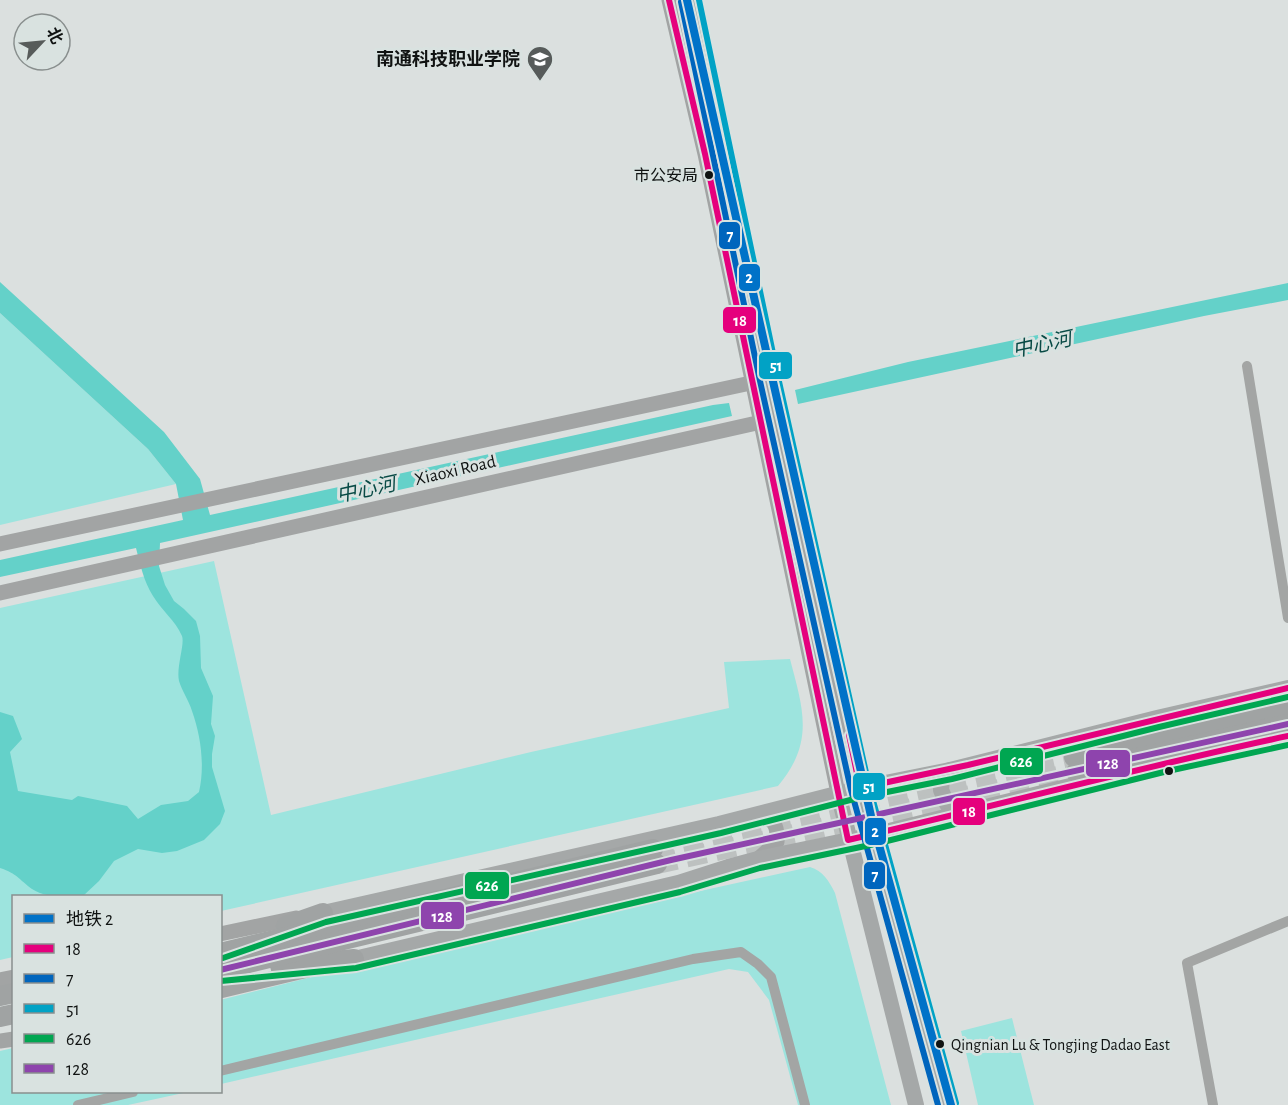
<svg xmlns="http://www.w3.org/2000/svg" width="1288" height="1105" font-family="'Alegreya Sans','Noto Sans SC',sans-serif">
  <rect width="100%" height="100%" fill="#dbe0df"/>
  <g fill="#9de4de">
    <path d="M0,313L148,449L176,484L0,525Z"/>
    <path d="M214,561L271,815L531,752L729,708L724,662L790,659C803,709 815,742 778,786L221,911L220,896H14L13,957L0,960V608Z"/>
    <path d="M810,867C823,871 829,881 835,893L891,1105H798L769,1000L748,972L729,969L221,1084L220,1000L447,943L632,906Z"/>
    <path d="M1012,1018L1034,1105H978L961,1031Z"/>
    <path d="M13,1048L14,1092H188L128,1105H0V1051Z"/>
  </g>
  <g fill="#64d1c9">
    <path d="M0,282L164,432L200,479L210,515L713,405L729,403L732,416L160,543L159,566L165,585L174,601L184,609L196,621L200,636L201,668L213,696L211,724L215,736L212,754V767L225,811L220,824L204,840L177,851L162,853L138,849L114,861L99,881L83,896C66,896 47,899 32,889C18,879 18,874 0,868V712L13,716L22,739L10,752L18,791L72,800L78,796L127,806L138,819L161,805L188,801L199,792C205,766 201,736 192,711C189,701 182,691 179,681C176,667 185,644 182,636C175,620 162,611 153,596C144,582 140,564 136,548L0,577V560L183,520L176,484L148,449L0,313Z"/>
    <path d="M1288,283V300L1204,316L798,404L795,390L908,362Z"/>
  </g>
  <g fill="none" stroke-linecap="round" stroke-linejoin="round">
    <g stroke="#bdc1c0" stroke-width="20" stroke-dasharray="20 10" stroke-linecap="butt">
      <path d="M653,849L1074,757"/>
      <path d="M657,864L1076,772"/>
    </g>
    <g stroke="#a3a5a4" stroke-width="10">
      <path d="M1247,366L1288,618"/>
      <path d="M220,1071L693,959L741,952L758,964L771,977L805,1105"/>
      <path d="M78,1105L133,1092"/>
      <path d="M1213,1105L1187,963L1288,921"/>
    </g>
    <g stroke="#a2a4a4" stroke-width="15">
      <path d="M669,0L705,154L838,793"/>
      <path d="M690,0L769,379L860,788"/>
      <path d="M0,544L760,381"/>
      <path d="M0,593L770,420"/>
      <path d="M757,815C774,818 778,825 777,842L758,859"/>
      <path d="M220,934L296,918"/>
      <path d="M0,980L14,977"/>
      <path d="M220,991L308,970"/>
      <path d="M0,1041L14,1039"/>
    </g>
    <g stroke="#a5a8a8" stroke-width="16">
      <path d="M950,770L942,778L941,790L947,804L965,813"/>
      <path d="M860,788L947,1105"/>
      <path d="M838,793L916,1105"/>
      <path d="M323,913L719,824L860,788L950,770L1157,718L1288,688"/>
      <path d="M354,959L678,883L728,867L758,859L873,835L1166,762L1288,736"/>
    </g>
    <g stroke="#a0a3a3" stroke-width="20">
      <path d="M1074,757L1288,707"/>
      <path d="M1076,772L1288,724"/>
      <path d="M286,926L323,913"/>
      <path d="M220,953L653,849"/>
      <path d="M280,966L354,959"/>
      <path d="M220,970L657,864"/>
      <path d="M0,996L14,993"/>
      <path d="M0,1017L14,1014"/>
    </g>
    <g stroke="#d9e2e0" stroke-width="10">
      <g id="bus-1">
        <path d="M669,0L705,154L848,840C995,806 1141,767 1288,736"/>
        <path d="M849,735L860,788L968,765L1288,688"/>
      </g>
    </g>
    <g stroke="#d9e2e0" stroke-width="10">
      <path id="bus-2" d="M681,2L760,381L851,790L938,1105"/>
    </g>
    <g stroke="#d9e2e0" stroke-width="10">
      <path id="bus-3" d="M699,0L778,377L869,786L956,1103"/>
    </g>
    <g stroke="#d9e2e0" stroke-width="10">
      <g id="bus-4">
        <path d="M223,958L326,922L721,833L862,797L952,779L1159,727L1288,697"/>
        <path d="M221,981L356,968L680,892L760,868L875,844L1168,771L1288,745"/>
      </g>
    </g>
    <g stroke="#d9e2e0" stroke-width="10">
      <path id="bus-5" d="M220,970L671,860L1288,724"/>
    </g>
    <use href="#bus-1" stroke="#e5007d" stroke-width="6"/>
    <use href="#bus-2" stroke="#0065bd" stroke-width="6"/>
    <use href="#bus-3" stroke="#01a2c5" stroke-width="6"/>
    <use href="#bus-4" stroke="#00a651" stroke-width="6"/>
    <use href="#bus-5" stroke="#8e44ad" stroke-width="6"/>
    <g stroke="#d9e2e0" stroke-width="12">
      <path id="metro-1" d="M687,0L871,816L951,1105"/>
    </g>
    <use href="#metro-1" stroke="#0072c8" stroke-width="8"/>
  </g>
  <defs>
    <g id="university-pin" transform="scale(1.35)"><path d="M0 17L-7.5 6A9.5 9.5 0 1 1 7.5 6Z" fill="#575b5a" stroke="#d9e2e0"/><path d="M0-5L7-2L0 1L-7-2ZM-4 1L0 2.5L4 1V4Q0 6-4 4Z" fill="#fff"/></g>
  </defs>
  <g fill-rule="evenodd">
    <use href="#university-pin" x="540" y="59"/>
  </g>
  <g fill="#101312" stroke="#d9e2e0" stroke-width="2">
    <circle cx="709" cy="175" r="5"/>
    <circle cx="1169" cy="771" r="5"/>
    <circle cx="940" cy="1044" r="5"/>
  </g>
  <g text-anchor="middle" stroke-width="6" stroke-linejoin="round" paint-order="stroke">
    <g font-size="16" fill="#101312" stroke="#d9e2e0" text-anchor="end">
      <text x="698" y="181">市公安局</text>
      <text x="951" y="1050" text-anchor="start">Qingnian Lu &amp; Tongjing Dadao East</text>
    </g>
    <g font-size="18" font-weight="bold" fill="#101312" stroke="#d9e2e0" text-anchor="end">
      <text x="520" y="65">南通科技职业学院</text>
    </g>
    <g font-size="18" fill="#101312" stroke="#d9e2e0">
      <text transform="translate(455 470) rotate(-13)" y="6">Xiaoxi Road</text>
    </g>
    <g font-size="20" font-style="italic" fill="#084a45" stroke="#d9e2e0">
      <text transform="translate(1042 344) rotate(-12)" y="7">中心河</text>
      <text transform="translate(366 489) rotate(-12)" y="7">中心河</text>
    </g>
  </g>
  <g stroke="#d9e2e0" stroke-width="2">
    <rect x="718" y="221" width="23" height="29" rx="6" fill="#0065bd"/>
    <rect x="738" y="263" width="23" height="29" rx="6" fill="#0072c8"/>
    <rect x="722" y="306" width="35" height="28" rx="6" fill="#e5007d"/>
    <rect x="758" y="351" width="35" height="29" rx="6" fill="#01a2c5"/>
    <rect x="999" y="747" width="45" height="29" rx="6" fill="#00a651"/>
    <rect x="1085" y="749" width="46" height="29" rx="6" fill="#8e44ad"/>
    <rect x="852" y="772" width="34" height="29" rx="6" fill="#01a2c5"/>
    <rect x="952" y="797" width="34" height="29" rx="6" fill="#e5007d"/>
    <rect x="864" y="817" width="23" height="29" rx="6" fill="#0072c8"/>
    <rect x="863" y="861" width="23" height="29" rx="6" fill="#0065bd"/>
    <rect x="464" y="871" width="46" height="29" rx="6" fill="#00a651"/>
    <rect x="420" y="901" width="45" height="29" rx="6" fill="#8e44ad"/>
  </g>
  <g font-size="16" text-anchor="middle" font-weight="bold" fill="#fff">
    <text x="730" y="241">7</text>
    <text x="749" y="283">2</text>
    <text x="740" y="326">18</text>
    <text x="776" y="371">51</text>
    <text x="1021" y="767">626</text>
    <text x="1108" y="769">128</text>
    <text x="869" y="792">51</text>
    <text x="969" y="817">18</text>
    <text x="875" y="837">2</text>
    <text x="875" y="881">7</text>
    <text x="487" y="891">626</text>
    <text x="442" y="922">128</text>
  </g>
  <rect x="12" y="895" width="210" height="198" fill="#d9e2e0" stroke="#898f8e" stroke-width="1.5"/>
  <rect x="24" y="914" width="30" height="9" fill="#0072c8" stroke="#898f8e" stroke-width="1.5"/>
  <text x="66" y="925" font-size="18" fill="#101312">地铁 2</text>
  <rect x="24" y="944" width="30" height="9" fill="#e5007d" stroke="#898f8e" stroke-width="1.5"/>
  <text x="66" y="955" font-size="18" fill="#101312">18</text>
  <rect x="24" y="974" width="30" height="9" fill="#0065bd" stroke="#898f8e" stroke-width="1.5"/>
  <text x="66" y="985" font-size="18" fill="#101312">7</text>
  <rect x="24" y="1004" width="30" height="9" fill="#01a2c5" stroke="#898f8e" stroke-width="1.5"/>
  <text x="66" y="1015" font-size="18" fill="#101312">51</text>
  <rect x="24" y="1034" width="30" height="9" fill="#00a651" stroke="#898f8e" stroke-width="1.5"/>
  <text x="66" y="1045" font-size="18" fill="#101312">626</text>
  <rect x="24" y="1064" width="30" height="9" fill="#8e44ad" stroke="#898f8e" stroke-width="1.5"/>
  <text x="66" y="1075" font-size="18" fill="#101312">128</text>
  <g transform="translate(42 42) rotate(64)"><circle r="28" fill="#d9e2e0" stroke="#898f8e" stroke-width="1.5"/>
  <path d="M0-4.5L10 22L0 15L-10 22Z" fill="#575b5a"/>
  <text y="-9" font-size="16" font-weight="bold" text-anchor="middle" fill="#101312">北</text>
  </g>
</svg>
